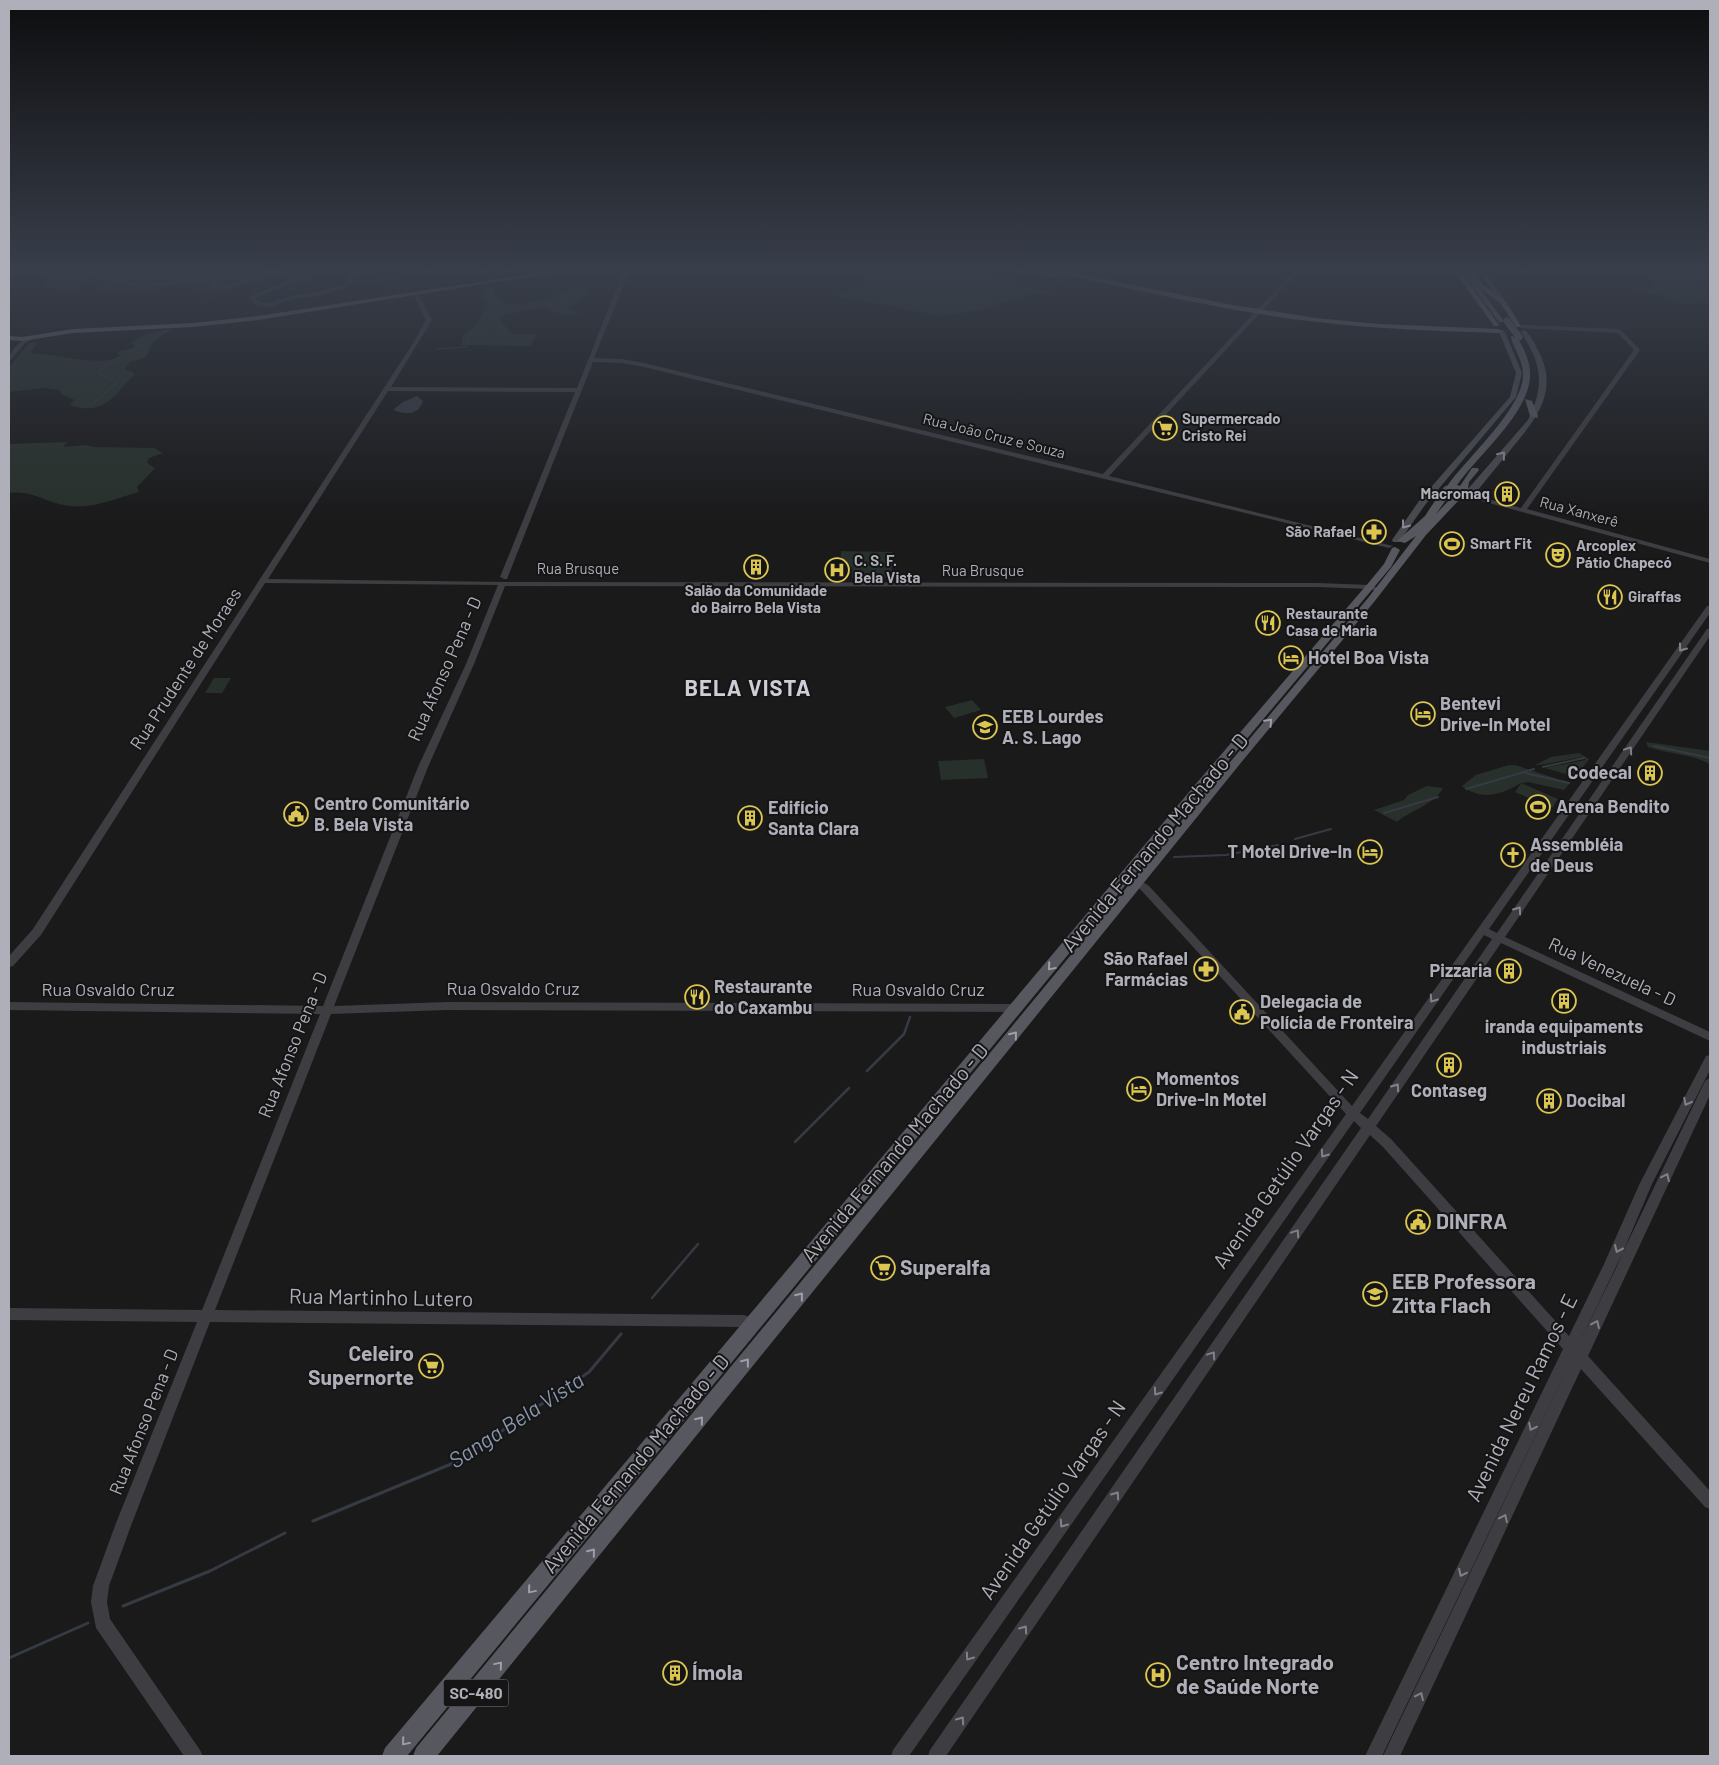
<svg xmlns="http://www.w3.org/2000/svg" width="1719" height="1765" font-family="Barlow,sans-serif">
  <rect width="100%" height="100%" fill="#1a1a1b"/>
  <g fill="#28302b">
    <path d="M9,272H296L223,290L201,292L184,287L104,291L98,290L104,283L100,281L77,284L76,286H82V289L69,294L63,293L60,287L47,289L44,286L46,279C35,270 21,275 9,278Z"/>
    <path d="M300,272H334L301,282L296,289L287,292L285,290L301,275Z"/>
    <path d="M858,272H959C976,278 996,274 1014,280C1027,284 1038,291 1052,293L1026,295L984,309L942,316L835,296L865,279Z"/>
    <path d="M1649,272H1710V276L1696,282L1708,288L1710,305L1704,303L1681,304L1657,293L1654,295L1631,289L1636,286L1651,290Z"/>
    <path d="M493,285L495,295L509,306L552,298L570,289L583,287L591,291L568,309L582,314L562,315L545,307L505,314L501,321L513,334H537L530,346L461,345L463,335L476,325L488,303L480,286Z"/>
    <path d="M171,329L153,342L146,357L130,362L125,369L134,373V375C112,397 104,416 70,405L75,400L63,395L59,390L43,388L9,392V367L29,343L38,342L31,352L35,354C54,353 108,369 120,355L116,353C122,348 130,352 135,346L131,343C140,335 159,330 171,329Z"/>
    <path d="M67,442L63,447L86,445L93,447L154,448L163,453L149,458L147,463L155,468L137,487L139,492C116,498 94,509 70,506C47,504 34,490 9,493V444Z"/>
    <path d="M841,551L892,552V578H852V567H840Z"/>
    <path d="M214,678H231L222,693H205Z"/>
    <path d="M972,700L981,710L954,718L945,707Z"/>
    <path d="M1646,742L1710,751V764C1691,754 1669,754 1648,747Z"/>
    <path d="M1579,753L1589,759L1576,777L1545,768L1586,760L1583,757C1574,758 1540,766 1535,765L1551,757Z"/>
    <path d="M984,759L988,778L941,780L938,761Z"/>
    <path d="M1509,765H1515L1570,783L1564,790L1528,782L1521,783L1558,799L1552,808L1515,792L1521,783C1501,795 1481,801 1462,786L1476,775Z"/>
    <path d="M1427,786L1443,788C1434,805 1411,810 1397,822L1374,810L1404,800L1408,795Z"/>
  </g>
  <path fill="#353a43" d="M417,396L423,401C417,417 405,414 393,410L403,402Z"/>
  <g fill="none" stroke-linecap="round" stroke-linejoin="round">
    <g stroke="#353a43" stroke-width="1">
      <path d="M484,272L488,280"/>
      <path d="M345,286L429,272"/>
      <path d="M1051,289L1062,279L1061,275"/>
      <path d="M199,304L222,289"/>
      <path d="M486,324L504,329L508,339L520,346"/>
      <path d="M436,349L466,347L470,334L483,327L493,316L490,315L497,307L492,297L491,284"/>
      <path d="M90,406L117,383L100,374V369C124,356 146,341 171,329"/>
    </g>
    <g stroke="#353a43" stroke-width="2">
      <path d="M1654,746L1710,758"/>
      <path d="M1543,767L1584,758"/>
      <path d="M1525,773L1569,783"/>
      <path d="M1466,789L1534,769"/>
      <path d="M1384,813L1438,797"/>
      <path d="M1295,839L1331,829"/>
      <path d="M1174,857L1226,855L1278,845"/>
    </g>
    <g stroke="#353a43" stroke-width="2.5">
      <path d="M867,1071L904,1034L910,1017"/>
      <path d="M795,1142L849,1088"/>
      <path d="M652,1298L698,1244"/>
    </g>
    <g stroke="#353a43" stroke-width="3">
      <path d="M313,1521L456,1462L589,1372L621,1334"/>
      <path d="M123,1606L210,1571L285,1533"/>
      <path d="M9,1658L88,1623"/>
    </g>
    <g fill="#353a43" fill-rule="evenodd">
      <path d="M9,272H14L9,275Z"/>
      <path d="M84,272H90L140,284L214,278L217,280L216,285C233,287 247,276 263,272C274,270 285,273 295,276V282L255,298L261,303H269L290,296L317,292L343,285L354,272H360L347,287L318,296L293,299L270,307L257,306L248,297L290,280V278L275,274L228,289L210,288V282H205L140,288L88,276Z"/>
    </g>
    <g fill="#3d3d42" fill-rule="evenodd">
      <path d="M623,272H629L594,358L622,359L644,363L1103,474L1256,311H1252V309L1259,308L1293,272H1298L1263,310L1260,311V313L1109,476L1393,546L1389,548L644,367L622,363L593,362L507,579H504L500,577L575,392L388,391L268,579L511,582L1318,583L1370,585L1383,590L1379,592L1369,589L1318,587L505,586L474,664L428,767L334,1006L447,1002L1017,1004L1021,1005L1023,1008L1021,1011L1017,1012L447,1010L331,1014L215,1310L744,1315L758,1320L760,1324L758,1328L753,1330L744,1327L210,1322L132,1523L109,1586L107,1602L110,1619L200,1750L203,1756H184L96,1628L91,1602L93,1586L116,1523L197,1322L9,1320V1308L202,1310L320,1014L9,1010V1002L323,1006L418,767L466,664L498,585L265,583L41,935L13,966L9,967V956L33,929L415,340L426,320L413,293L418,294L432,320L391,387L577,388Z"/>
      <path d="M1522,325L1620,329L1640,350L1527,509L1710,559V563L1467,497L1466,496L1469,494L1521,508L1634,350L1618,333L1520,328L1519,327Z"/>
      <path d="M27,338L32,339L24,344L11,360L9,361C9,351 19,342 27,338Z"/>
      <path d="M1707,606H1710V613L1489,929L1497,933L1707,629H1710V636L1505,937L1710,1032V1041L1501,943L1376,1126L1391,1139L1569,1336L1604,1264L1640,1183L1706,1056L1710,1055V1070L1652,1184L1617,1266L1578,1346L1704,1083L1706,1080L1710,1078V1095L1588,1356L1710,1491V1509L1705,1507L1581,1369L1400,1756H1383L1572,1359L1382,1756H1365L1563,1349L1383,1147L1370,1135L946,1756H928L930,1750L1361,1128L1354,1121L909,1756H891L893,1750L1346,1114L1141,890L1123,878L1122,876L1123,874H1131L1149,886L1352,1106ZM1484,935L1492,939L1368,1119L1360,1113Z"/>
    </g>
    <g fill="#494a50" fill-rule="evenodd">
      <path d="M1479,272H1485L1507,303L1506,304H1502Z"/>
      <path d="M1502,330L1505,332L1522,373L1516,397L1425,505L1399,542H1393L1392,540L1419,501L1510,397L1516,373L1499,332Z"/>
      <path d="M1524,330C1531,334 1535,345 1539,352C1559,391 1536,419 1512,448C1501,462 1489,476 1478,490L1473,494H1467V490L1528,420C1545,385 1542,365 1521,332Z"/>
    </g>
    <g fill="#57585f" fill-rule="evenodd">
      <path d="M1462,272H1468L1503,320V322H1499Z"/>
      <path d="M1511,336L1517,337C1524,349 1531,362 1530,377C1528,414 1478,455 1457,485L1460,486L1472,468H1478L1479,470L1469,482L1468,488L1475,495L1474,497L1459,500L1426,535L1374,602L1244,759L437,1756H413L416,1748L1236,755L1368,598L1416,536L1405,543L1397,541L1425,516L1444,487L1448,485C1468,457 1523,408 1523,375C1523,358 1511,345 1511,336ZM1454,489L1466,494L1461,495L1450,492ZM1448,497L1451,498L1436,514Z"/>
      <path d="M1525,399L1532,401L1538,416L1537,418L1530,416Z"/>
      <path d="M1395,547L1400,550L1391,567L1203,791L407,1756H382L385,1748L1195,785L1370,581L1384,564L1392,548Z"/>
    </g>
    <g fill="#606068" fill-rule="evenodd">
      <path d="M545,272H559L258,320L193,327L73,333L22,341L9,340V336L22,337L73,329L193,323L258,316Z"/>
      <path d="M1030,272H1068L1233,305L1316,318L1379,324L1499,329L1502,331L1499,333C1438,331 1378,329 1318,322C1234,313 1151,292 1068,276L1049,277Z"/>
      <path d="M1455,272H1461L1499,325L1498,326H1494Z"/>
      <path d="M1469,272H1475L1483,285L1506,302L1521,326L1520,327H1516L1501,304L1479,287Z"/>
    </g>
    <path stroke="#57585f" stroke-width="7" d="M1507,321L1519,337"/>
  </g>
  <defs><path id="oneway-chevron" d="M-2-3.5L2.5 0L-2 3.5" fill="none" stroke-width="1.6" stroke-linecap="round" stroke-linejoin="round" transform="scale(1.25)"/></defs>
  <g stroke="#8b8c94">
    <use href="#oneway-chevron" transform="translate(1502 455) rotate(-51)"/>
    <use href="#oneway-chevron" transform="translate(1405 525) rotate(127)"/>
  </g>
  <g stroke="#818189">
    <use href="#oneway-chevron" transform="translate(1682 648) rotate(126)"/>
    <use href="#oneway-chevron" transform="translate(1629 750) rotate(-56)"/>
    <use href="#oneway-chevron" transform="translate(1518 910) rotate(-55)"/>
    <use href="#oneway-chevron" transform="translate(1433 999) rotate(125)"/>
    <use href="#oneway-chevron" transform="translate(1396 1087) rotate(-55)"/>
    <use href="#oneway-chevron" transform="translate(1687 1102) rotate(118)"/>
    <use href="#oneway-chevron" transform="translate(1324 1154) rotate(125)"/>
    <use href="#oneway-chevron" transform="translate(1666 1177) rotate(-65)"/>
    <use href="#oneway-chevron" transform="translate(1296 1233) rotate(-56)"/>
    <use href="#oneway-chevron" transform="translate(1618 1249) rotate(114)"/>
    <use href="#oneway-chevron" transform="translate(1596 1324) rotate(-65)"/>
    <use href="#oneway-chevron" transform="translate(1212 1355) rotate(-56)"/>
    <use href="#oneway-chevron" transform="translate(1157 1392) rotate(125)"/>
    <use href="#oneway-chevron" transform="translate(1532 1427) rotate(116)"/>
    <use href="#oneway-chevron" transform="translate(1116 1495) rotate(-55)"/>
    <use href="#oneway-chevron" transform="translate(1504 1518) rotate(-65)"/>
    <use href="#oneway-chevron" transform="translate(1063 1524) rotate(125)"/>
    <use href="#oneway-chevron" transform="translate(1462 1573) rotate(116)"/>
    <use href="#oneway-chevron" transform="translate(1024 1629) rotate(-55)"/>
    <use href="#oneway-chevron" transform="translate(969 1657) rotate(125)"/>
    <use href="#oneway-chevron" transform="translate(1420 1696) rotate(-65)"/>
    <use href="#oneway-chevron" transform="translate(961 1720) rotate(-55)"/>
  </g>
  <g stroke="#9d9ea7">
    <use href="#oneway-chevron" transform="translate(1269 722) rotate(-47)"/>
    <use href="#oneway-chevron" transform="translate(1051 967) rotate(130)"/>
    <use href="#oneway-chevron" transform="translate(1014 1035) rotate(-51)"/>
    <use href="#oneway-chevron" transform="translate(800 1296) rotate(-51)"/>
    <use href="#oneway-chevron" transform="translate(746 1362) rotate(-51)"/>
    <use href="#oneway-chevron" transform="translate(700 1420) rotate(-51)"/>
    <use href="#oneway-chevron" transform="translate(592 1552) rotate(-51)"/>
    <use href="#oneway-chevron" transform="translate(531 1590) rotate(130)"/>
    <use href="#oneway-chevron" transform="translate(499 1665) rotate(-50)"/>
    <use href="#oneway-chevron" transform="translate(405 1742) rotate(130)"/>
  </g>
  <linearGradient id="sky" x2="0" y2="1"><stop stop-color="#0e0e0f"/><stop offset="0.52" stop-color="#383e4a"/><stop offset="1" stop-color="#383e4a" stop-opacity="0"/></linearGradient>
  <rect width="1719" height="519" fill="url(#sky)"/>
  <defs>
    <g id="supermarket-ring" transform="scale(1.25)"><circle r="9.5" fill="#151516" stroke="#dcc651" stroke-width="1.5"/><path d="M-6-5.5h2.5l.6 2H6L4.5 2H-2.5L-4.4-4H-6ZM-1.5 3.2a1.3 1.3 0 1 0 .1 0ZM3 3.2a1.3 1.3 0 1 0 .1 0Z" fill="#dcc651"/></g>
    <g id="building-ring" transform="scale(1.25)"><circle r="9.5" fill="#151516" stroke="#dcc651" stroke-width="1.5"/><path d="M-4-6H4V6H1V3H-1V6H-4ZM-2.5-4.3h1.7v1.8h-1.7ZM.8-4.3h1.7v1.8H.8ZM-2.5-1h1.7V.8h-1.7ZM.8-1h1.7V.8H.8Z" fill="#dcc651"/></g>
    <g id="pharmacy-ring" transform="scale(1.25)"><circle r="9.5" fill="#151516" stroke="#dcc651" stroke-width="1.5"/><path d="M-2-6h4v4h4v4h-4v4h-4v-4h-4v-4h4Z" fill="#dcc651"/></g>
    <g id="stadium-ring" transform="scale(1.25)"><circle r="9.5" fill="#151516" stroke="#dcc651" stroke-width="1.5"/><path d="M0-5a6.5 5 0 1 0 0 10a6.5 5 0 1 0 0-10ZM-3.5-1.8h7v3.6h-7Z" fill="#dcc651"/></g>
    <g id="theatre-ring" transform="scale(1.25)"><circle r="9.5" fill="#151516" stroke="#dcc651" stroke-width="1.5"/><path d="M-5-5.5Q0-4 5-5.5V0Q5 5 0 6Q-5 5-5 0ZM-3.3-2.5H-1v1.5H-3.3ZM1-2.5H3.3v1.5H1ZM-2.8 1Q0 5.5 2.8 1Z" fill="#dcc651"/></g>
    <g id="hospital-ring" transform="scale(1.25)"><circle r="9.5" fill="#151516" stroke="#dcc651" stroke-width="1.5"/><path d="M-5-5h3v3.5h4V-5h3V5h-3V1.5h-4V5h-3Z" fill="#dcc651"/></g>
    <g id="restaurant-ring" transform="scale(1.25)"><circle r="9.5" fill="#151516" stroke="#dcc651" stroke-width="1.5"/><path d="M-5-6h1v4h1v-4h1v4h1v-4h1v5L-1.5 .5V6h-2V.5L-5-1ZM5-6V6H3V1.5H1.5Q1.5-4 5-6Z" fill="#dcc651"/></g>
    <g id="hotel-ring" transform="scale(1.25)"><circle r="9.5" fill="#151516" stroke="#dcc651" stroke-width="1.5"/><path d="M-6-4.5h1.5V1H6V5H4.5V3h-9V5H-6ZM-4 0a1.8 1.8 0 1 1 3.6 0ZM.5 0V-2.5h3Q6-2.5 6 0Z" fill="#dcc651"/></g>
    <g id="school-ring" transform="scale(1.25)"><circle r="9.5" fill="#151516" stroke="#dcc651" stroke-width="1.5"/><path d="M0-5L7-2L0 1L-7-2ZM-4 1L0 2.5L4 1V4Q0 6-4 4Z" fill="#dcc651"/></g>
    <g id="civic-ring" transform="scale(1.25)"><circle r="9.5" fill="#151516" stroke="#dcc651" stroke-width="1.5"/><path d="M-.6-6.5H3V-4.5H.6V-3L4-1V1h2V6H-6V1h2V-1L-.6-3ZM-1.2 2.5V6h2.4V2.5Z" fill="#dcc651"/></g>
    <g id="church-ring" transform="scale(1.25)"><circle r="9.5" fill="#151516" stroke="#dcc651" stroke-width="1.5"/><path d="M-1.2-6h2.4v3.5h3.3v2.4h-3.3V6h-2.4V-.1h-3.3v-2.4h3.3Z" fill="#dcc651"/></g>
  </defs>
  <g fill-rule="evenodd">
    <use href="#supermarket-ring" x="1165" y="428"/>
    <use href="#building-ring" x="1507" y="494"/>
    <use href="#pharmacy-ring" x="1374" y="532"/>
    <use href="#stadium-ring" x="1452" y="544"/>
    <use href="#theatre-ring" x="1558" y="555"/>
    <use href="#building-ring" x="756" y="567"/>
    <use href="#hospital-ring" x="837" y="570"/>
    <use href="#restaurant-ring" x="1610" y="597"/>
    <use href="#restaurant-ring" x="1268" y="623"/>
    <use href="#hotel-ring" x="1291" y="658"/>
    <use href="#hotel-ring" x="1423" y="714"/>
    <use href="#school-ring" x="985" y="727"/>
    <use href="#building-ring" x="1650" y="773"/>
    <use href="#stadium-ring" x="1538" y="807"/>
    <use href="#civic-ring" x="296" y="814"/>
    <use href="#building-ring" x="750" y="818"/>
    <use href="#hotel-ring" x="1370" y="852"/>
    <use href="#church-ring" x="1513" y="855"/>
    <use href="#pharmacy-ring" x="1206" y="969"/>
    <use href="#building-ring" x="1509" y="971"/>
    <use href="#restaurant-ring" x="697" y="997"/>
    <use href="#building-ring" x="1564" y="1001"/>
    <use href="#civic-ring" x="1242" y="1012"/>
    <use href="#building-ring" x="1449" y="1065"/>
    <use href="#hotel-ring" x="1139" y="1089"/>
    <use href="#building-ring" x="1549" y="1101"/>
    <use href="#civic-ring" x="1418" y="1222"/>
    <use href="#supermarket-ring" x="883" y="1268"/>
    <use href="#school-ring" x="1375" y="1294"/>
    <use href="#supermarket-ring" x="431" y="1366"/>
    <use href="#building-ring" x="675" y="1673"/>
    <use href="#hospital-ring" x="1158" y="1675"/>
  </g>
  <g text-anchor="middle" stroke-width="4" stroke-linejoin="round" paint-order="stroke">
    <g font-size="15" font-weight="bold" fill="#aeafb9" stroke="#151516" text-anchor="start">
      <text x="1182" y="424">Supermercado<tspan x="1182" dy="17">Cristo Rei</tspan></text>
      <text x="1490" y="499" text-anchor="end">Macromaq</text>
      <text x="1356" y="537" text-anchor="end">São Rafael</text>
      <text x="1470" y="549">Smart Fit</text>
      <text x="1576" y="551">Arcoplex<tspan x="1576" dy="17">Pátio Chapecó</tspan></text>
      <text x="854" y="566">C. S. F.<tspan x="854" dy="17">Bela Vista</tspan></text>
      <text x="756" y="596" text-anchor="middle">Salão da Comunidade<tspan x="756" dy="17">do Bairro Bela Vista</tspan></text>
      <text x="1628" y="602">Giraffas</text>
      <text x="1286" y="619">Restaurante<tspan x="1286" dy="17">Casa de Maria</tspan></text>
    </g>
    <g font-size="15" fill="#aeafb9" stroke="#151516">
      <text transform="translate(994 436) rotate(14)" y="5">Rua João Cruz e Souza</text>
      <text transform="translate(1579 512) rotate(15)" y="5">Rua Xanxerê</text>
      <text x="578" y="574">Rua Brusque</text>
      <text x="983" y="576">Rua Brusque</text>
    </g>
    <rect fill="#151516" stroke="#808188" stroke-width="1" x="443.5" y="1679.5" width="65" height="27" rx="4"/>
    <g font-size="16" font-weight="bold" fill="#aeafb9">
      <text x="476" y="1699">SC-480</text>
    </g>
    <g font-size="18" font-weight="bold" fill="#aeafb9" stroke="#151516" text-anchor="start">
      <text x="1308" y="664">Hotel Boa Vista</text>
      <text x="1440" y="710">Bentevi<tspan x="1440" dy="21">Drive-In Motel</tspan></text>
      <text x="1002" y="723">EEB Lourdes<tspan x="1002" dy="21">A. S. Lago</tspan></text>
      <text x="1632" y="779" text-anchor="end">Codecal</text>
      <text x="314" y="810">Centro Comunitário<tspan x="314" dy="21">B. Bela Vista</tspan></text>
      <text x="1556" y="813">Arena Bendito</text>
      <text x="768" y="814">Edifício<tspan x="768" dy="21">Santa Clara</tspan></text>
      <text x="1530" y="851">Assembléia<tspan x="1530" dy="21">de Deus</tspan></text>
      <text x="1352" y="858" text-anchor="end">T Motel Drive-In</text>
      <text x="1188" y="965" text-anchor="end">São Rafael<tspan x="1188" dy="21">Farmácias</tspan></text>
      <text x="1492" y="977" text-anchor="end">Pizzaria</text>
      <text x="714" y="993">Restaurante<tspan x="714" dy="21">do Caxambu</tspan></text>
      <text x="1260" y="1008">Delegacia de<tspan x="1260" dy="21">Polícia de Fronteira</tspan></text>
      <text x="1564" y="1033" text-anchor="middle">iranda equipaments<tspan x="1564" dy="21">industriais</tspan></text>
      <text x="1156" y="1085">Momentos<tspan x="1156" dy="21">Drive-In Motel</tspan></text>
      <text x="1449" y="1097" text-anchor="middle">Contaseg</text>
      <text x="1566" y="1107">Docibal</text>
    </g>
    <g font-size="18" fill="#aeafb9" stroke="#151516">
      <text transform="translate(186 669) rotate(-57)" y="6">Rua Prudente de Moraes</text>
      <text transform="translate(445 669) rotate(-66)" y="6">Rua Afonso Pena - D</text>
      <text transform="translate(1612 972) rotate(25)" y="6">Rua Venezuela - D</text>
      <text x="513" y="995">Rua Osvaldo Cruz</text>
      <text x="108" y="996">Rua Osvaldo Cruz</text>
      <text x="918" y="996">Rua Osvaldo Cruz</text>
      <text transform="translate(293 1045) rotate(-68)" y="6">Rua Afonso Pena - D</text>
      <text transform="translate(144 1422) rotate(-68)" y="6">Rua Afonso Pena - D</text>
    </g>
    <g font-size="21" fill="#aeafb9" stroke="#151516">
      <text transform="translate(1155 843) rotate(-50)" y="7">Avenida Fernando Machado - D</text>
      <text transform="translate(895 1153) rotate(-50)" y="7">Avenida Fernando Machado - D</text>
      <text transform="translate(1286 1169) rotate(-55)" y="7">Avenida Getúlio Vargas - N</text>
      <text transform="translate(381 1298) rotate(1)" y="7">Rua Martinho Lutero</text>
      <text transform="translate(1522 1398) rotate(-64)" y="7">Avenida Nereu Ramos - E</text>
      <text transform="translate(636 1464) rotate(-50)" y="7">Avenida Fernando Machado - D</text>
      <text transform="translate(1053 1500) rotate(-55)" y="7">Avenida Getúlio Vargas - N</text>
    </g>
    <g font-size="21" font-weight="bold" fill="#aeafb9" stroke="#151516" text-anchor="start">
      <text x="1436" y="1229">DINFRA</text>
      <text x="900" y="1275">Superalfa</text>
      <text x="1392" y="1289">EEB Professora<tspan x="1392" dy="24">Zitta Flach</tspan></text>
      <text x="414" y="1361" text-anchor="end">Celeiro<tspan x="414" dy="24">Supernorte</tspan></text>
      <text x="1176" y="1670">Centro Integrado<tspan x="1176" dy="24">de Saúde Norte</tspan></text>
      <text x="692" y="1680">Ímola</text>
    </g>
    <g font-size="22" font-weight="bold" letter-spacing="1" fill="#cecfd6" stroke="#151516">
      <text x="748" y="696">BELA VISTA</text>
    </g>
    <g font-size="22" font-style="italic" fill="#8a97af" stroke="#151516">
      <text transform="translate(516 1420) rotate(-33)" y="8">Sanga Bela Vista</text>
    </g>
  </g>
  <rect width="1719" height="1765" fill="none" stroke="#aeafb9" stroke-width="20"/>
</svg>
